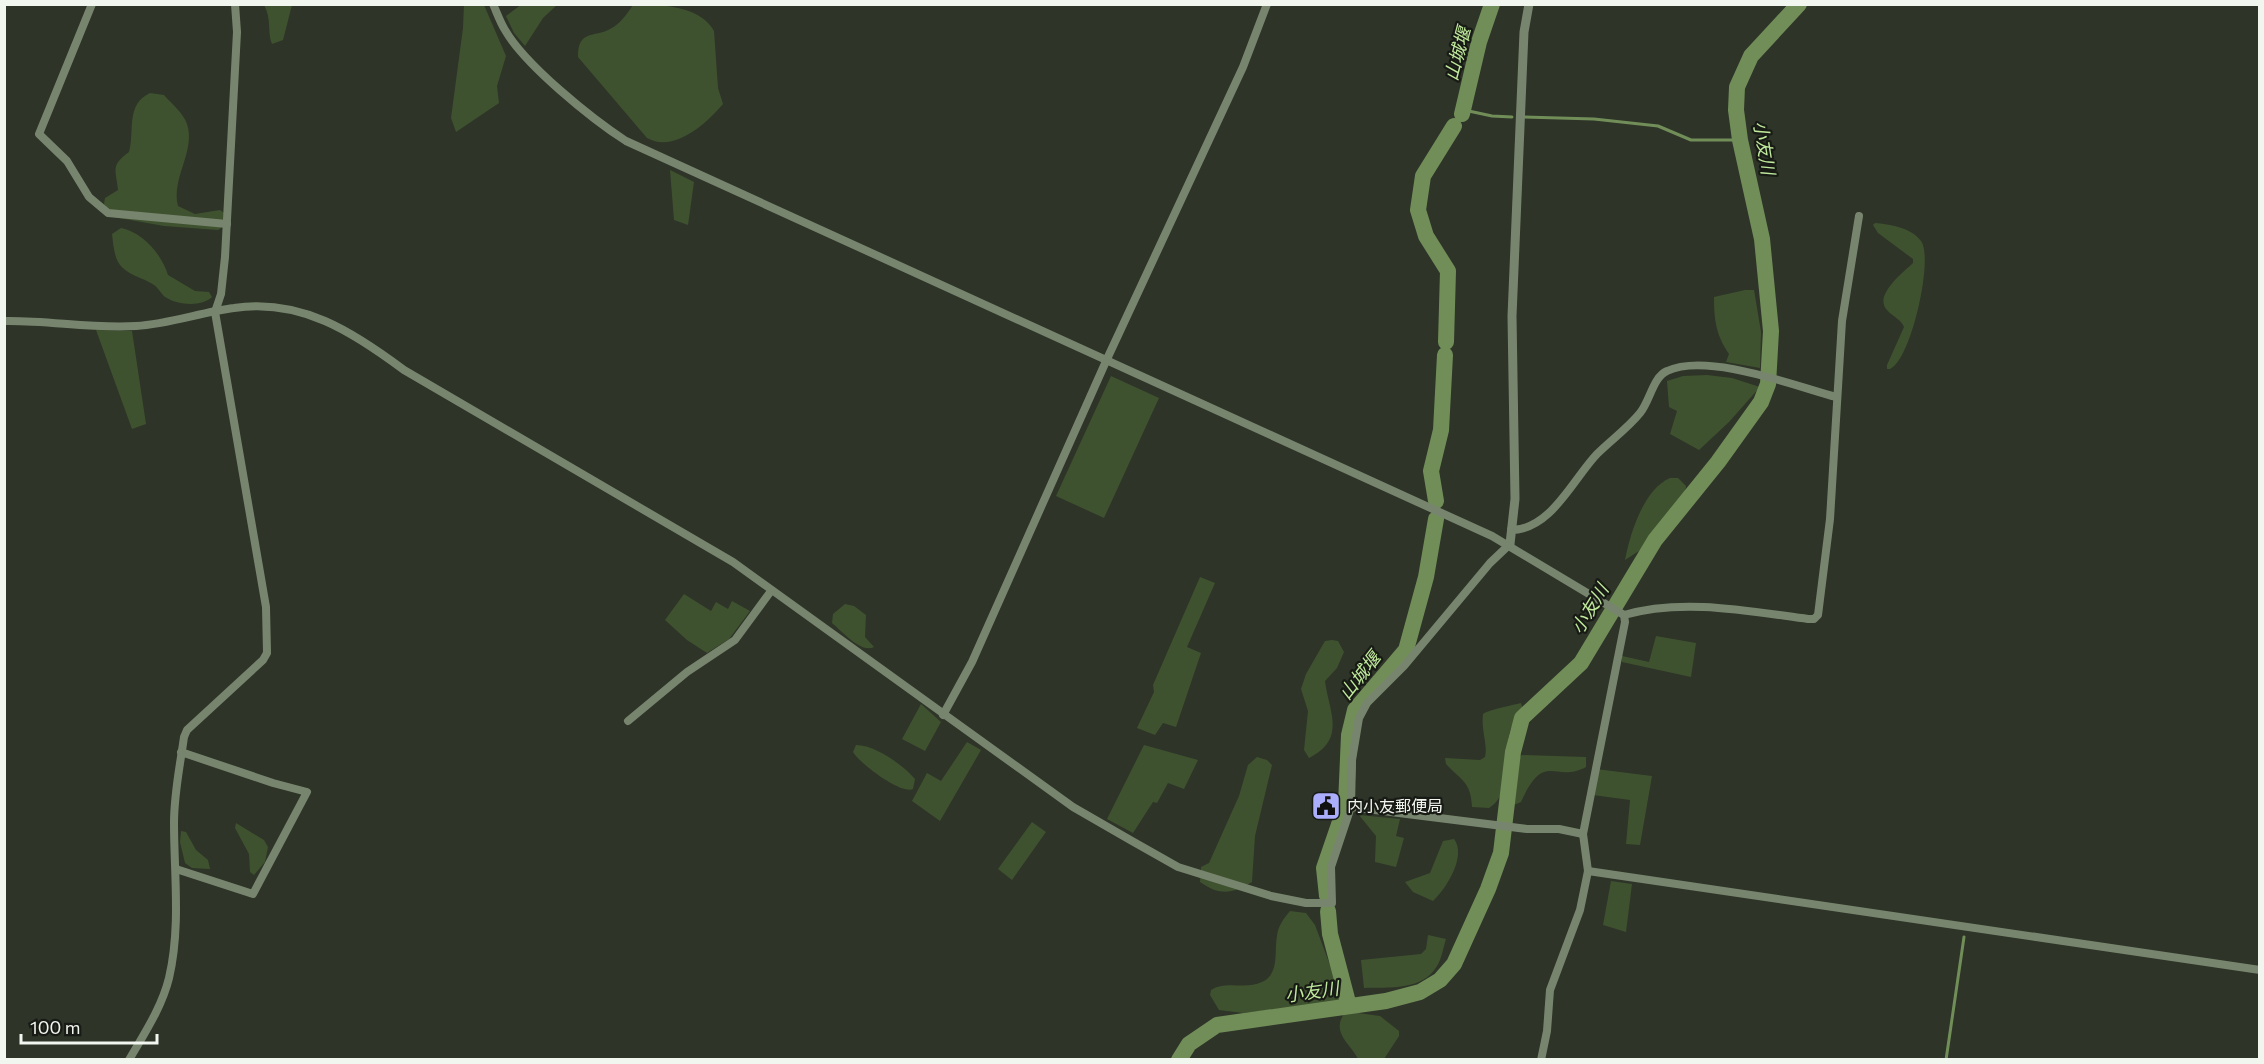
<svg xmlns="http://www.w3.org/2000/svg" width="2264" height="1064" font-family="Commissioner,'Noto Sans JP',sans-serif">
  <rect width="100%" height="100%" fill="#2e3428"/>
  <g fill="#3f522f">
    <path d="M464,4L484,5L506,56L497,86L499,103L456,132L451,118L463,28Z"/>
    <path d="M522,4L557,5L543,18L525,46L514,33L506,16Z"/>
    <path d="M264,5H292L283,40L272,44C267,33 272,19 264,5Z"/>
    <path d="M633,5C658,4 700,5 714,31L718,88L723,104C706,124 674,153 647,138L578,57C578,29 594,38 610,29C621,23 626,15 633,5Z"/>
    <path d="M150,93L164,95C171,103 184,114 187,124C196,151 171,178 178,206L195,214L220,210L224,213L221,228L218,230L164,226L108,216L104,204L105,198L118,190C116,169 110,166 129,152C135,131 125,105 150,93Z"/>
    <path d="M670,170L694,182L688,225L674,220Z"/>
    <path d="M1875,223C1889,224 1912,228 1921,241C1934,258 1911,361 1890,369H1887V365L1904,327C1901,319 1893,317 1887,310C1873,295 1904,272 1913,263V259L1878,233L1873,225Z"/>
    <path d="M121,228C143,232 162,255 168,275L195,291L209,292L212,297C202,307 178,305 167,298C161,295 159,288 154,285C142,277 126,275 118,262C114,254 113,243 112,234Z"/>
    <path d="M1745,290H1754L1761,332L1760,368L1726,362L1729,354C1716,335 1714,320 1714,297Z"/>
    <path d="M96,330L132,331L146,424L132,429Z"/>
    <path d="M1707,375L1732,378L1760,387L1729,422L1699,450L1670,434L1677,411L1669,407L1667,381L1683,376Z"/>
    <path d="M1111,376L1159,398L1104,518L1056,496Z"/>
    <path d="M1670,478H1678L1686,486L1685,493L1639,551L1625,560C1630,533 1644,489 1670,478Z"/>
    <path d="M1200,577L1215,583L1187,647L1201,653L1176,727L1163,723L1155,735L1137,728L1154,692L1153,685Z"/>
    <path d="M684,594L711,611L716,602L728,609L732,601L750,611L729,639L707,653L687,640L665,620Z"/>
    <path d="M845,604L854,606L866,615L865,637L874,647C861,654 842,631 832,623L833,614Z"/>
    <path d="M1656,636L1696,643L1691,677L1622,662V656L1649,662Z"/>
    <path d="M1332,640L1338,641L1344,652L1337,668L1325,681C1329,712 1347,739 1309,758L1304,750L1308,711L1301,689L1306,674L1325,641Z"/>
    <path d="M1521,703L1524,712C1492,732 1522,787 1489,808L1472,807C1471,782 1462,781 1446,764L1445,758L1480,760L1485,757C1488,745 1481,731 1483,714C1485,711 1516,704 1521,703Z"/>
    <path d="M921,704L941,722L925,751L902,739Z"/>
    <path d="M967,742L981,750L940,821L912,801L927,773L941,781Z"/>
    <path d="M856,745C875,745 903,765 915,779L913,789C902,795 860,764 853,752Z"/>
    <path d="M1144,745L1198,760L1184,789L1168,783L1157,803L1153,802L1133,833L1107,819Z"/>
    <path d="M1522,755L1586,757V767C1554,784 1545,749 1521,802L1514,805C1513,790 1510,765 1522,755Z"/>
    <path d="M1257,757L1267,760L1272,765L1255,836L1252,882C1232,894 1220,896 1200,882L1201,867L1209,863L1239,796L1248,765Z"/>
    <path d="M1596,769L1652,776L1640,845L1626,844L1630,800L1593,795Z"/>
    <path d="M1359,815L1400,819L1396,836L1404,838L1396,867L1375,862L1376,836Z"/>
    <path d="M1032,822L1046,832L1012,880L998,869Z"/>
    <path d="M236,823L264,840L268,847L265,862L254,875L250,872L249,854L235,828Z"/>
    <path d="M181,831L186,832L196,850L208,860L210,869L192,868L185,863L180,842Z"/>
    <path d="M1454,839C1467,856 1446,889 1433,901L1413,892L1405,882L1430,873L1443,841Z"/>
    <path d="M1611,881L1632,884L1626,932L1603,925Z"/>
    <path d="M1290,911L1306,913L1315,925L1342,997L1338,1002L1243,1013L1219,1010L1210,995L1211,990C1226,980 1245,990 1262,982C1280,974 1274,951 1277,936C1278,926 1284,918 1290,911Z"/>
    <path d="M1428,935L1446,939C1443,948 1442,958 1437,966C1423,991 1388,987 1364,988L1361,960L1421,954L1426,949Z"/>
    <path d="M1351,1012L1380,1016L1399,1031V1036L1384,1059H1358C1351,1044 1331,1033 1344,1014Z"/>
  </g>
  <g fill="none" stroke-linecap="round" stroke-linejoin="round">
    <g stroke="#718e59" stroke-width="3">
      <path d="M1464,110L1492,116L1512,117"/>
      <path d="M1524,117L1594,119L1658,126L1691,140H1740"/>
      <path d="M1946,1060L1964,937"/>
    </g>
    <g stroke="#718e59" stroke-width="16">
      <path d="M1462,114L1479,42L1492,4"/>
      <path d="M1446,342L1448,271L1426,236L1418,210L1423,176L1454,126"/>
      <path d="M1436,501L1431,471L1441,430L1445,355"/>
      <path d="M1327,896L1324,868L1346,804L1349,735L1355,710L1406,650L1426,577L1436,519"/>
      <path d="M1328,911L1330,934L1349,1006"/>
      <path d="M1179,1060L1189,1044L1217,1025L1386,1001L1420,992L1440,980L1454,964L1488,889L1501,853L1513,752L1522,718L1581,663L1655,540L1718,462L1761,402L1768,384L1771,331L1762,239L1740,140L1736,110L1737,87L1751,56L1799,4"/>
    </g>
    <g stroke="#78856e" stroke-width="8">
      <path d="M92,4L39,134L67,161L89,197L108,213L227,224"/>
      <path d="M493,4C497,13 500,22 505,30C525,65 592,119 626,141L1492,536L1624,615L1625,622L1583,834L1588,871L1580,910L1550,990L1547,1031L1541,1060"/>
      <path d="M4,321C48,320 92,329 136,326C169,324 202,312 234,308C301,298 353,332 404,370L733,562L1073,807L1132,841L1178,867L1271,896L1306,903H1332L1331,867L1351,807L1352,760L1359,718L1367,703L1404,666L1490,563L1510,544"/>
      <path d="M1511,530C1551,530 1573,479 1597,454C1611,440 1628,428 1640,413C1650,401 1653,377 1667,371C1707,352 1795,386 1836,397"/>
      <path d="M1624,615C1682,598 1748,611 1808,619H1814L1818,615L1830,519L1842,321L1859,216"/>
      <path d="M943,715L972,662L1107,359L1243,67L1267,4"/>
      <path d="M628,721L687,672L735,640L771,591"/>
      <path d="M1351,807L1527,829H1559L1583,834"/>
      <path d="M176,869L253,894L307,792L273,783L181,752"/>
      <path d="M1588,871L2260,970"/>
      <path d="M129,1060C144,1034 162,1007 169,978C181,927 174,874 174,823C174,793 180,766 184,737L187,730L263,660L267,653L266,607L215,312L221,294L225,257L237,32L235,4"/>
    </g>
    <path stroke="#78856e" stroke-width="9" d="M1510,544L1515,499L1512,316L1524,32L1529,4"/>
  </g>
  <defs>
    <g id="civic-square" transform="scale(1.5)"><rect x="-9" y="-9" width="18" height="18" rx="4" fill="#abaffb" stroke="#181b15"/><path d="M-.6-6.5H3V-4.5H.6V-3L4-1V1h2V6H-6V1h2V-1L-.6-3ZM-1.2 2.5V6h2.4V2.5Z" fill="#111"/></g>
  </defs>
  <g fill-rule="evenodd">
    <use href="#civic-square" x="1326" y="806"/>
  </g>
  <g text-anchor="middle" stroke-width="4.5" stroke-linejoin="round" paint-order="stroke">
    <g font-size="16" fill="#f1f6ee" stroke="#181b15" text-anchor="start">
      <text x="1347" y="812">内小友郵便局</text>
    </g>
    <g font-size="18" font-style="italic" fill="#c0ea9c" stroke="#181b15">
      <text transform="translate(1458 54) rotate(-75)" y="6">山城堰</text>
      <text transform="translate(1764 148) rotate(81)" y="6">小友川</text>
      <text transform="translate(1590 609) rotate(-59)" y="6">小友川</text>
      <text transform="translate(1360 676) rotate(-52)" y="6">山城堰</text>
      <text transform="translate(1312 992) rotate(-8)" y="6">小友川</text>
    </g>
  </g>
  <rect width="2264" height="1064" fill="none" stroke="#f1f6ee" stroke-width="12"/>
  <path d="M21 1034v9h136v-9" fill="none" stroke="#f1f6ee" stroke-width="3"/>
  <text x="30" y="1034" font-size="18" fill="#f1f6ee" stroke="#181b15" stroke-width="4.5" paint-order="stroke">100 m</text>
</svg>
